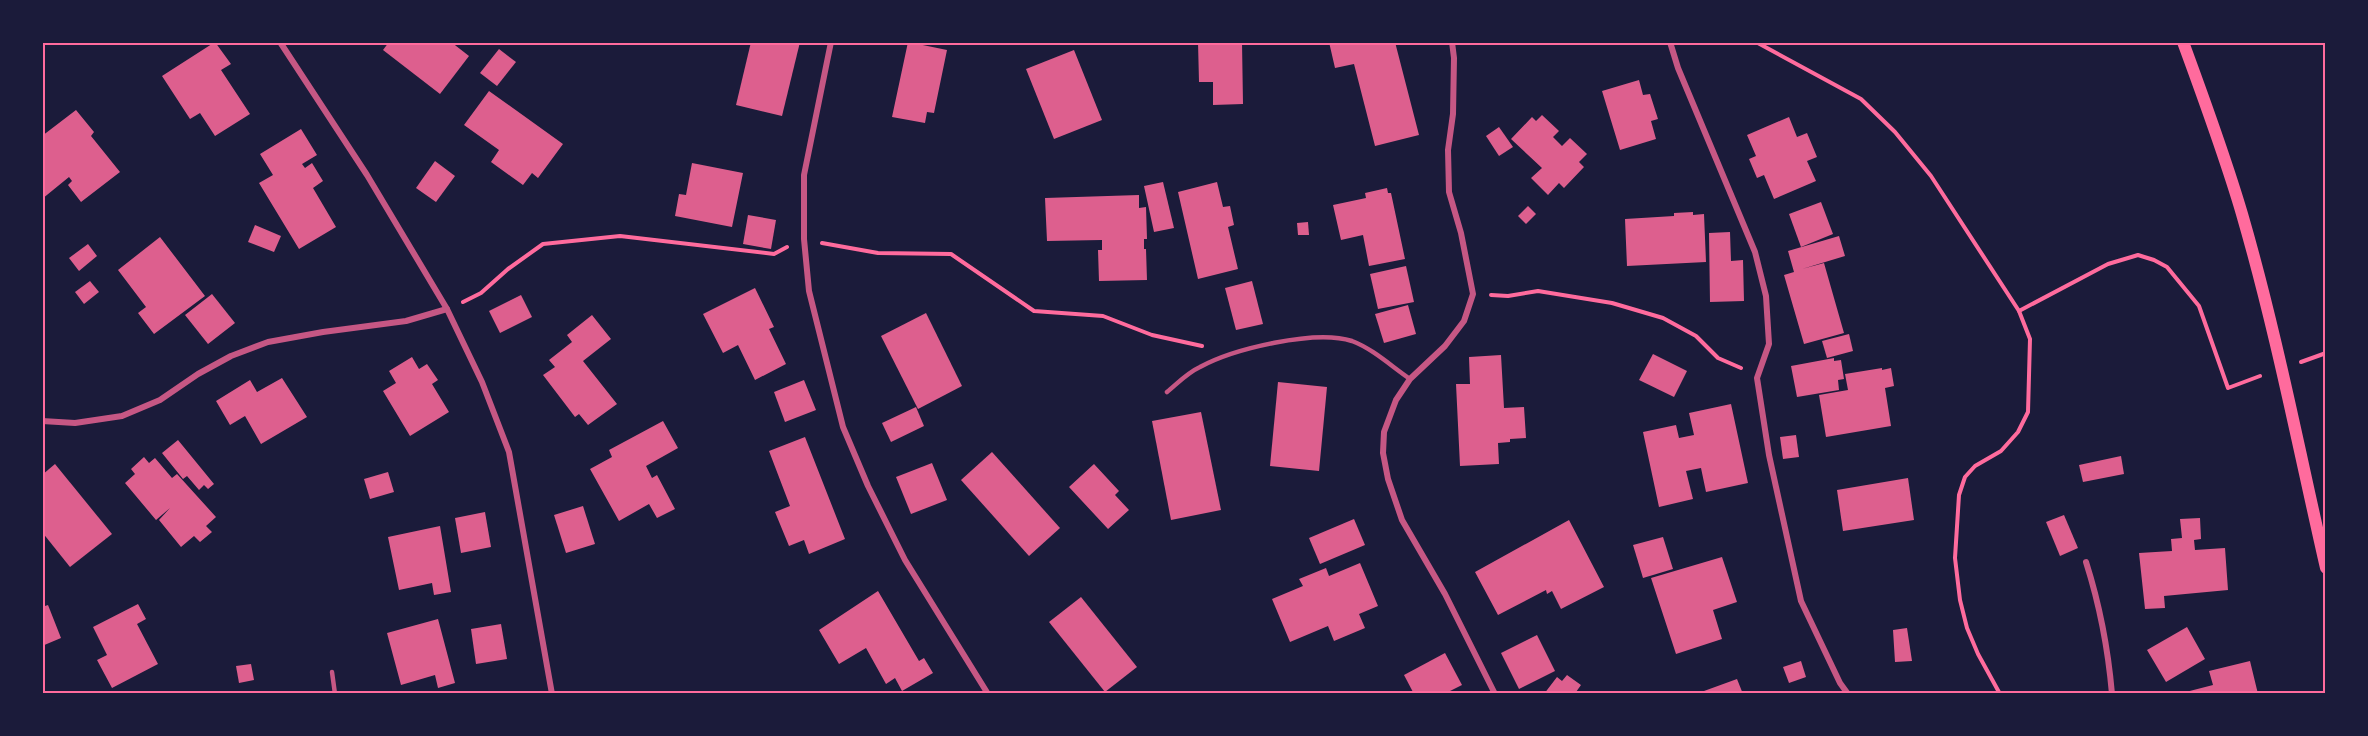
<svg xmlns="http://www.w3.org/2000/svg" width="2368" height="736" font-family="'PT Sans',sans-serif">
  <rect width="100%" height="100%" fill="#1b1b3a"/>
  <g fill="#dd5f8e">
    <path d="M215,42L231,64L221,70L250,114L215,136L200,113L190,119L162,76Z"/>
    <path d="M389,42H451L469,56L440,94L383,50Z"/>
    <path d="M751,42H800L782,116L736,105Z"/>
    <path d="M908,42L947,50L934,113L927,112L925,123L892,117Z"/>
    <path d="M1198,42H1242L1243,104L1213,105V82H1199Z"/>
    <path d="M1329,42H1395L1419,135L1375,146L1354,64L1335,68Z"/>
    <path d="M499,49L516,62L497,86L480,73Z"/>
    <path d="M1074,50L1102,120L1054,139L1026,69Z"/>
    <path d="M1639,80L1643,95L1650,94L1658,119L1651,121L1656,139L1620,150L1602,91Z"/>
    <path d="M489,91L563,144L538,178L532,173L523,185L491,162L499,150L464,125Z"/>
    <path d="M76,110L94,132L91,136L120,172L81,202L68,185L72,181L69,177L42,199V136Z"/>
    <path d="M1542,115L1559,131L1553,137L1562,146L1570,138L1587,154L1579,162L1584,167L1564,188L1559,183L1548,195L1531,178L1542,168L1511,139L1532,117L1536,121Z"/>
    <path d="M1789,117L1797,137L1807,133L1817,157L1807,161L1816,181L1774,199L1764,175L1757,178L1749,159L1756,156L1747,135Z"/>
    <path d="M1499,127L1513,147L1499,156L1486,136Z"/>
    <path d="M301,129L317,155L302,164L305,168L312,163L323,181L313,188L336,227L299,249L259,183L273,175L260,154Z"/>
    <path d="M435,161L455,176L436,202L416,188Z"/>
    <path d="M692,163L743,173L732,227L675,216L679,194L686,195Z"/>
    <path d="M1163,182L1174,228L1154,232L1144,186Z"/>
    <path d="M1217,182L1223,207L1230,206L1234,225L1228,227L1238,269L1198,279L1178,192Z"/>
    <path d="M1387,188L1388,193H1391L1405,259L1369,266L1363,235L1341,240L1333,205L1366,198L1365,193Z"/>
    <path d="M1139,195V208L1146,207L1147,239H1144V249H1146L1147,280L1099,281L1098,250H1102V240L1047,241L1045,198Z"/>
    <path d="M1821,202L1833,234L1801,247L1789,214Z"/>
    <path d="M1528,206L1536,214L1526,224L1518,216Z"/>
    <path d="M1693,212V215L1704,214L1706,262L1627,266L1625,219L1674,216V213Z"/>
    <path d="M748,215L776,220L771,249L743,244Z"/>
    <path d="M1308,222L1309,235H1298L1297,223Z"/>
    <path d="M255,225L281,236L274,252L248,242Z"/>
    <path d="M1730,232L1731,261L1743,260L1744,301L1710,302L1709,233Z"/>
    <path d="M1839,236L1845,256L1802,269L1824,263L1844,333L1804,344L1784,275L1794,272L1788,251Z"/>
    <path d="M160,237L205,296L154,334L138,313L146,307L118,270Z"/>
    <path d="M88,244L97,256L79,271L69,258Z"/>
    <path d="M1406,266L1414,302L1378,309L1370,274Z"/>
    <path d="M90,281L99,292L84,304L75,292Z"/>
    <path d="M1252,281L1263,324L1236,330L1225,288Z"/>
    <path d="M755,288L774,327L769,329L786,364L755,380L738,345L723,353L703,314Z"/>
    <path d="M212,294L235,323L208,344L185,315Z"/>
    <path d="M521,295L532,317L500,333L489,311Z"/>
    <path d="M1408,305L1416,334L1384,343L1375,314Z"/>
    <path d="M926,313L962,386L918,409L881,336Z"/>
    <path d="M592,315L611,339L583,361L617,404L588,425L579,414L575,417L543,375L555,367L549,360L572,342L567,335Z"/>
    <path d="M1849,334L1853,351L1827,358L1822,341Z"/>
    <path d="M1653,354L1687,371L1674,397L1639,380Z"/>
    <path d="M1501,355L1504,408L1524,407L1526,438L1510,439V442L1498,443L1499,464L1460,466L1456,384H1470L1469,357Z"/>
    <path d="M412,357L419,369L427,364L438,380L432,384L449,412L410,436L383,391L396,383L389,371Z"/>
    <path d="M1834,358V361L1841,360L1844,379L1838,380L1839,390L1797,397L1791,366Z"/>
    <path d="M1882,368V370L1891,368L1894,386L1885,388L1891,426L1826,437L1819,395L1848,390L1845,374Z"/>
    <path d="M282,378L307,417L261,444L245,416L230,425L216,401L250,380L257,392Z"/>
    <path d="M804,380L816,410L785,422L774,392Z"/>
    <path d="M1278,382L1327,387L1319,471L1270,466Z"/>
    <path d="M1731,404L1748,483L1706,492L1701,468L1686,471L1693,499L1659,507L1643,432L1676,425L1679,438L1694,435L1689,413Z"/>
    <path d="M916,407L924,426L891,442L882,423Z"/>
    <path d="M1201,412L1221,510L1171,520L1152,421Z"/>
    <path d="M663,421L678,448L646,466L652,478L657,475L675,509L657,518L649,504L619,521L590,469L612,457L609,450Z"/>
    <path d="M1796,435L1799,457L1783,459L1780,437Z"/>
    <path d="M805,437L845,539L809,554L804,540L789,546L775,512L790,506L769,451Z"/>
    <path d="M178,440L214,484L208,489L204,485L199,490L187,476L183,479L162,453Z"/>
    <path d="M992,452L1060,528L1029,556L961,480Z"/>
    <path d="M2121,456L2124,474L2083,482L2079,465Z"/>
    <path d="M144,457L149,463L155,458L172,478L177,474L216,517L206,526L212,532L200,542L194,536L181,547L159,520L170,508L156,520L125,483L135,474L131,469Z"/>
    <path d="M932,463L947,500L911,514L896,477Z"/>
    <path d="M55,464L112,534L70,567L42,532V475Z"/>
    <path d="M1094,464L1119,491L1115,495L1129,510L1108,529L1069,487Z"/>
    <path d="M388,472L394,492L370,499L364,479Z"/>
    <path d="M1908,478L1914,520L1843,531L1837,490Z"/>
    <path d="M583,506L595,544L566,553L554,515Z"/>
    <path d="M485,512L491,547L461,553L455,518Z"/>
    <path d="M2064,515L2078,548L2060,556L2046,522Z"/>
    <path d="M2200,518L2201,539L2194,540L2195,550L2225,548L2228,590L2164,596L2165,608L2145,609L2139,553L2172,551L2171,539L2182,538L2180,519Z"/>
    <path d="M1354,519L1365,545L1320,564L1309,538Z"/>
    <path d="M1569,520L1604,587L1561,609L1552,591L1547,594L1546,590L1498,615L1475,572Z"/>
    <path d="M440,526L451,592L434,595L432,583L399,590L388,537Z"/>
    <path d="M1663,537L1673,569L1643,578L1633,545Z"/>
    <path d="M1722,557L1737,602L1713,610L1722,639L1676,654L1651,578Z"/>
    <path d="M1360,563L1378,606L1359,614L1365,628L1334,641L1328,626L1290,642L1272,599L1303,586L1299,579L1326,568L1329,576Z"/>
    <path d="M878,591L919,661L924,658L933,673L902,691L895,678L886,684L866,648L839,664L819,630Z"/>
    <path d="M1081,597L1137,667L1105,692L1049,622Z"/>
    <path d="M138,604L146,619L137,624L158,664L112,688L97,660L107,655L93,627Z"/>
    <path d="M48,605L61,638L42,646V607Z"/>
    <path d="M438,619L455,683L438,688L435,675L401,685L387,633Z"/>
    <path d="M501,624L507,659L476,664L471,629Z"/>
    <path d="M2187,627L2205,659L2166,682L2147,650Z"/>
    <path d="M1907,628L1912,661L1895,662L1893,630Z"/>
    <path d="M1537,635L1555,671L1519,689L1501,653Z"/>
    <path d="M1445,653L1462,685L1444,694H1414L1404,675Z"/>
    <path d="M1801,661L1806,677L1789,683L1783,667Z"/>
    <path d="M2250,661L2258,694H2178L2213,685L2209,671Z"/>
    <path d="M251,664L254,680L239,683L236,666Z"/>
    <path d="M1567,675L1581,685L1576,692L1580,694H1544L1557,677L1562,681Z"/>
    <path d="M1737,679L1743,694H1705L1704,691Z"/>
  </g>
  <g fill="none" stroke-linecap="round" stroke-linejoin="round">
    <g stroke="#ff6b9d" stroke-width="4">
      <path d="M1756,42L1861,99L1895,132L1931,176L2019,311L2030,339L2028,412L2018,432L2001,451L1975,466L1965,477L1959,495L1955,558L1960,600L1967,628L1978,654L2000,694"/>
      <path d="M822,243L878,253L951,254L1034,311L1103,316L1152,335L1202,346"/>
      <path d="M1491,295L1508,296L1538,291L1612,303L1663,318L1696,336L1718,358L1741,368"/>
      <path d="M463,302L481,293L508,269L543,244L620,236L774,254L787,247"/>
      <path d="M2019,311L2108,264L2138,255L2154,260L2167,267L2199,306L2228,388L2260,376"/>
      <path d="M2301,362L2326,353"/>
    </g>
    <g stroke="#c65784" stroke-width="4.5">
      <path d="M1167,392C1178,383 1187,373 1200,367C1233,349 1315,329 1352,341C1373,349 1391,366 1410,379"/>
      <path d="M332,672L335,694"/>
    </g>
    <g stroke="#c65784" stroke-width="6">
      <path d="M280,42L367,175L447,309L482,382L509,452L552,694"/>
      <path d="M831,42L804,175V239L809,291L843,427L868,486L905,560L988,694"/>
      <path d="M1452,42L1454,58L1453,114L1448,150L1449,192L1461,233L1473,294L1464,321L1445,346L1410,379L1396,400L1384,432L1383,453L1388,479L1402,520L1445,594L1495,694"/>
      <path d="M1670,42L1678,68L1755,252L1766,296L1769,344L1757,378L1769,455L1801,601L1840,683L1848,694"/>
      <path d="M42,421L75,423L122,416L160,400L198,374L231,356L268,342L323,332L406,321L447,309"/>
      <path d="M2086,562C2100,606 2108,648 2112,694"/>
    </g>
    <path stroke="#ff6b9d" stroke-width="12" d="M2183,42C2204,99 2225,156 2242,214C2276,331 2299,450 2326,568"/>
  </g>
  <rect width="2368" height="736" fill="none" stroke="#1b1b3a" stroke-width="87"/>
  <rect x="44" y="44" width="2280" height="648" fill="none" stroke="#ff6b9d" stroke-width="2"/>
</svg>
